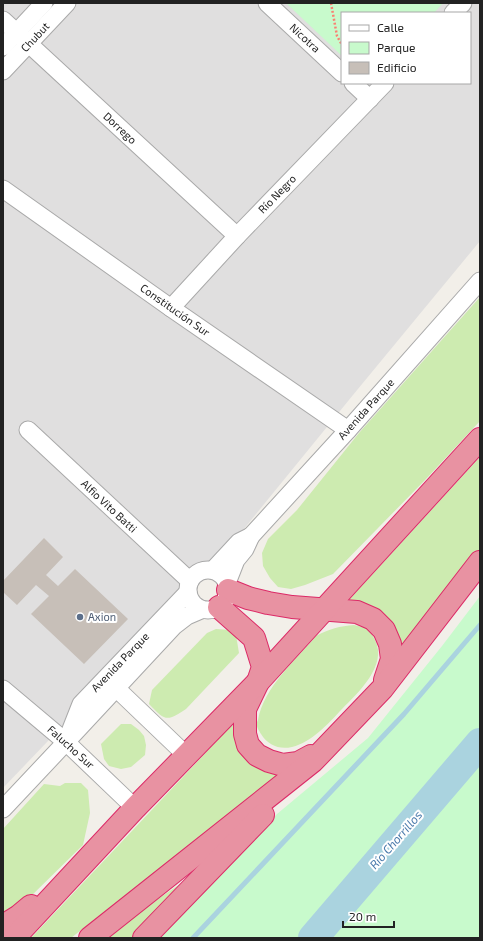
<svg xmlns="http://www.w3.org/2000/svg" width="483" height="941" font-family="'Exo 2',sans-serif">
  <rect width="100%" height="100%" fill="#f2efe9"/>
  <path fill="#e0dfdf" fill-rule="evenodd" d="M3,3H480V241L353,395L203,579L3,788ZM342,13H470V83H342Z"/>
  <g fill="#cdebb0">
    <path d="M480,297V421L425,480L333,574L305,585L291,589L278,587L270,578L263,566L262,553L268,539L297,510L359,433Z"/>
    <path d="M480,457V549L442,601L401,646C392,617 379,604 349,600Z"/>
    <path d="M354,625C358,626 363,627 366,628C370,631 373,636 375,640C388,665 358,693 342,709C328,724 312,742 292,747C279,750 268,745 261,734C260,732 257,728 257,726C256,724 257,722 258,720C264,687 295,661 316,636C329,629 340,626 354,625Z"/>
    <path d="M216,629L230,630L236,635L239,653L186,709C167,722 165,721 149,704L152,690L207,633Z"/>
    <path d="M121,724H131L139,730L144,736L146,745L145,755L131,767L121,769L109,766L104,759L101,744Z"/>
    <path d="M234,725L279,774L275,778L71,938H31L231,726Z"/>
    <path d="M65,783H81L88,790L90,813L83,845L27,900L3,915V829L44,784L60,786Z"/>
    <path d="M183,882L134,938H109L152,903Z"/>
  </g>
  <g fill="#c8facc">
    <path d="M286,3H443L434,13H342V56Z"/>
    <path d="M480,596V938H160L277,814L368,738L442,646Z"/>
  </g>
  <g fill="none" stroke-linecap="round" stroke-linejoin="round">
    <path stroke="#aad3df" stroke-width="5" d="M193,938L404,714L480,625"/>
    <path stroke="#aad3df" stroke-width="30" d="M313,938L480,743"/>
  </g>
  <path fill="#c7bfb8" d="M44,538L63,557L46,575L58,586L75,569L128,619L84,664L31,614L49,596L36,585L17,605L3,592V581Z"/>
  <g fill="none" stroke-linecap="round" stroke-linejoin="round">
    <g stroke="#a9a9a9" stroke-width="19">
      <g id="minor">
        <path d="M267,3L342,73"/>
        <path d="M453,13L463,3"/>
        <path d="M3,20L237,236"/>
        <path d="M3,47L44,3"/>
        <path d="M3,71L67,3"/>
        <path d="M353,83L370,99"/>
        <path d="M3,189L171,308L348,430"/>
        <path d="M171,308L237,236L385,83"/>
        <path d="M28,430L190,581"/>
        <path d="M251,536L348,430L480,281"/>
        <circle cx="208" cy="590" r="20"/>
        <path d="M213,570L239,542L251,536L245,549L236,560L227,583"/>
        <path d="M188,592L81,704L66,742L174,626L187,616L201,610"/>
        <path d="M3,689L66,742L135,808"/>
        <path d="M117,689L187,756"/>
        <path d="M3,809L66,742"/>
      </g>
    </g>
    <g stroke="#dc2a67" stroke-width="24">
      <g id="highway">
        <path d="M228,590L248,598L268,603L292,607L357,612L373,619L384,630L390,644L392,659L385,680"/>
        <path d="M219,607L254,638L263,667L258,682L245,709V734L248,745L257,755L269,761L283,765L298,763L311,756"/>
        <path d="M3,926L19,916L31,906"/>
        <path d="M14,938L135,808L258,682L480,439"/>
        <path d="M90,938L313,761L382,689L480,562"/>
        <path d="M144,938L263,815"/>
      </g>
    </g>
    <path stroke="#fa8072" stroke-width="2.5" stroke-dasharray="2 2" stroke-linecap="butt" d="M331,3L337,36L342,45"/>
    <use href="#minor" stroke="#fff" stroke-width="17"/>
    <use href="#highway" stroke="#e892a2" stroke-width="22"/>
  </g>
  <circle fill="#5c6f8a" stroke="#fff" stroke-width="1.5" cx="80" cy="617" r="4"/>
  <g text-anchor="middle" stroke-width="4" stroke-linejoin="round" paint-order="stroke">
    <g font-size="11" fill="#222" stroke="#fff">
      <text transform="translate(35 37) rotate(-47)" y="4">Chubut</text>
      <text transform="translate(305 38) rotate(43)" y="4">Nicotra</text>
      <text transform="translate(120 128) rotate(43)" y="4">Dorrego</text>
      <text transform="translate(277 194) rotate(-46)" y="4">Río Negro</text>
      <text transform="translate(175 310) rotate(35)" y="4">Constitución Sur</text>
      <text transform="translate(366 409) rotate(-48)" y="4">Avenida Parque</text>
      <text transform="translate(109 506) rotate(43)" y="4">Alfio Vito Batti</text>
      <text transform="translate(120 662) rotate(-46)" y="4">Avenida Parque</text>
      <text transform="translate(71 747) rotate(42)" y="4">Falucho Sur</text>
    </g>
    <g font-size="11" fill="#4e5e75" stroke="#fff" text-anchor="start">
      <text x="88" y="621">Axion</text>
    </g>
    <g font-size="12" font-style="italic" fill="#4a7aab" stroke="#fff">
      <text transform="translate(396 840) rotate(-49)" y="4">Río Chorrillos</text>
    </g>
  </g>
  <rect width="483" height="941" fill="none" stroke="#222222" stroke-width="8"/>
  <rect x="341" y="12" width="130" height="72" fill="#ffffff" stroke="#a7a7a7"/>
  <rect x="349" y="25" width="20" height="6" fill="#ffffff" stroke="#a7a7a7"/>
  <text x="377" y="32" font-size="12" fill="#222222">Calle</text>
  <rect x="349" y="42" width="20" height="12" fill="#c8facc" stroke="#a7a7a7"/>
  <text x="377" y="52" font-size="12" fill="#222222">Parque</text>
  <rect x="349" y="62" width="20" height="12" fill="#c7bfb8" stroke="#a7a7a7"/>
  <text x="377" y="72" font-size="12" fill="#222222">Edificio</text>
  <path d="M343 921v6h51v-6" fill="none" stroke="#222222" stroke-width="2"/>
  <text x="349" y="921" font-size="12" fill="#222222" stroke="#ffffff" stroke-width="3" paint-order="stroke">20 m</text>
</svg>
